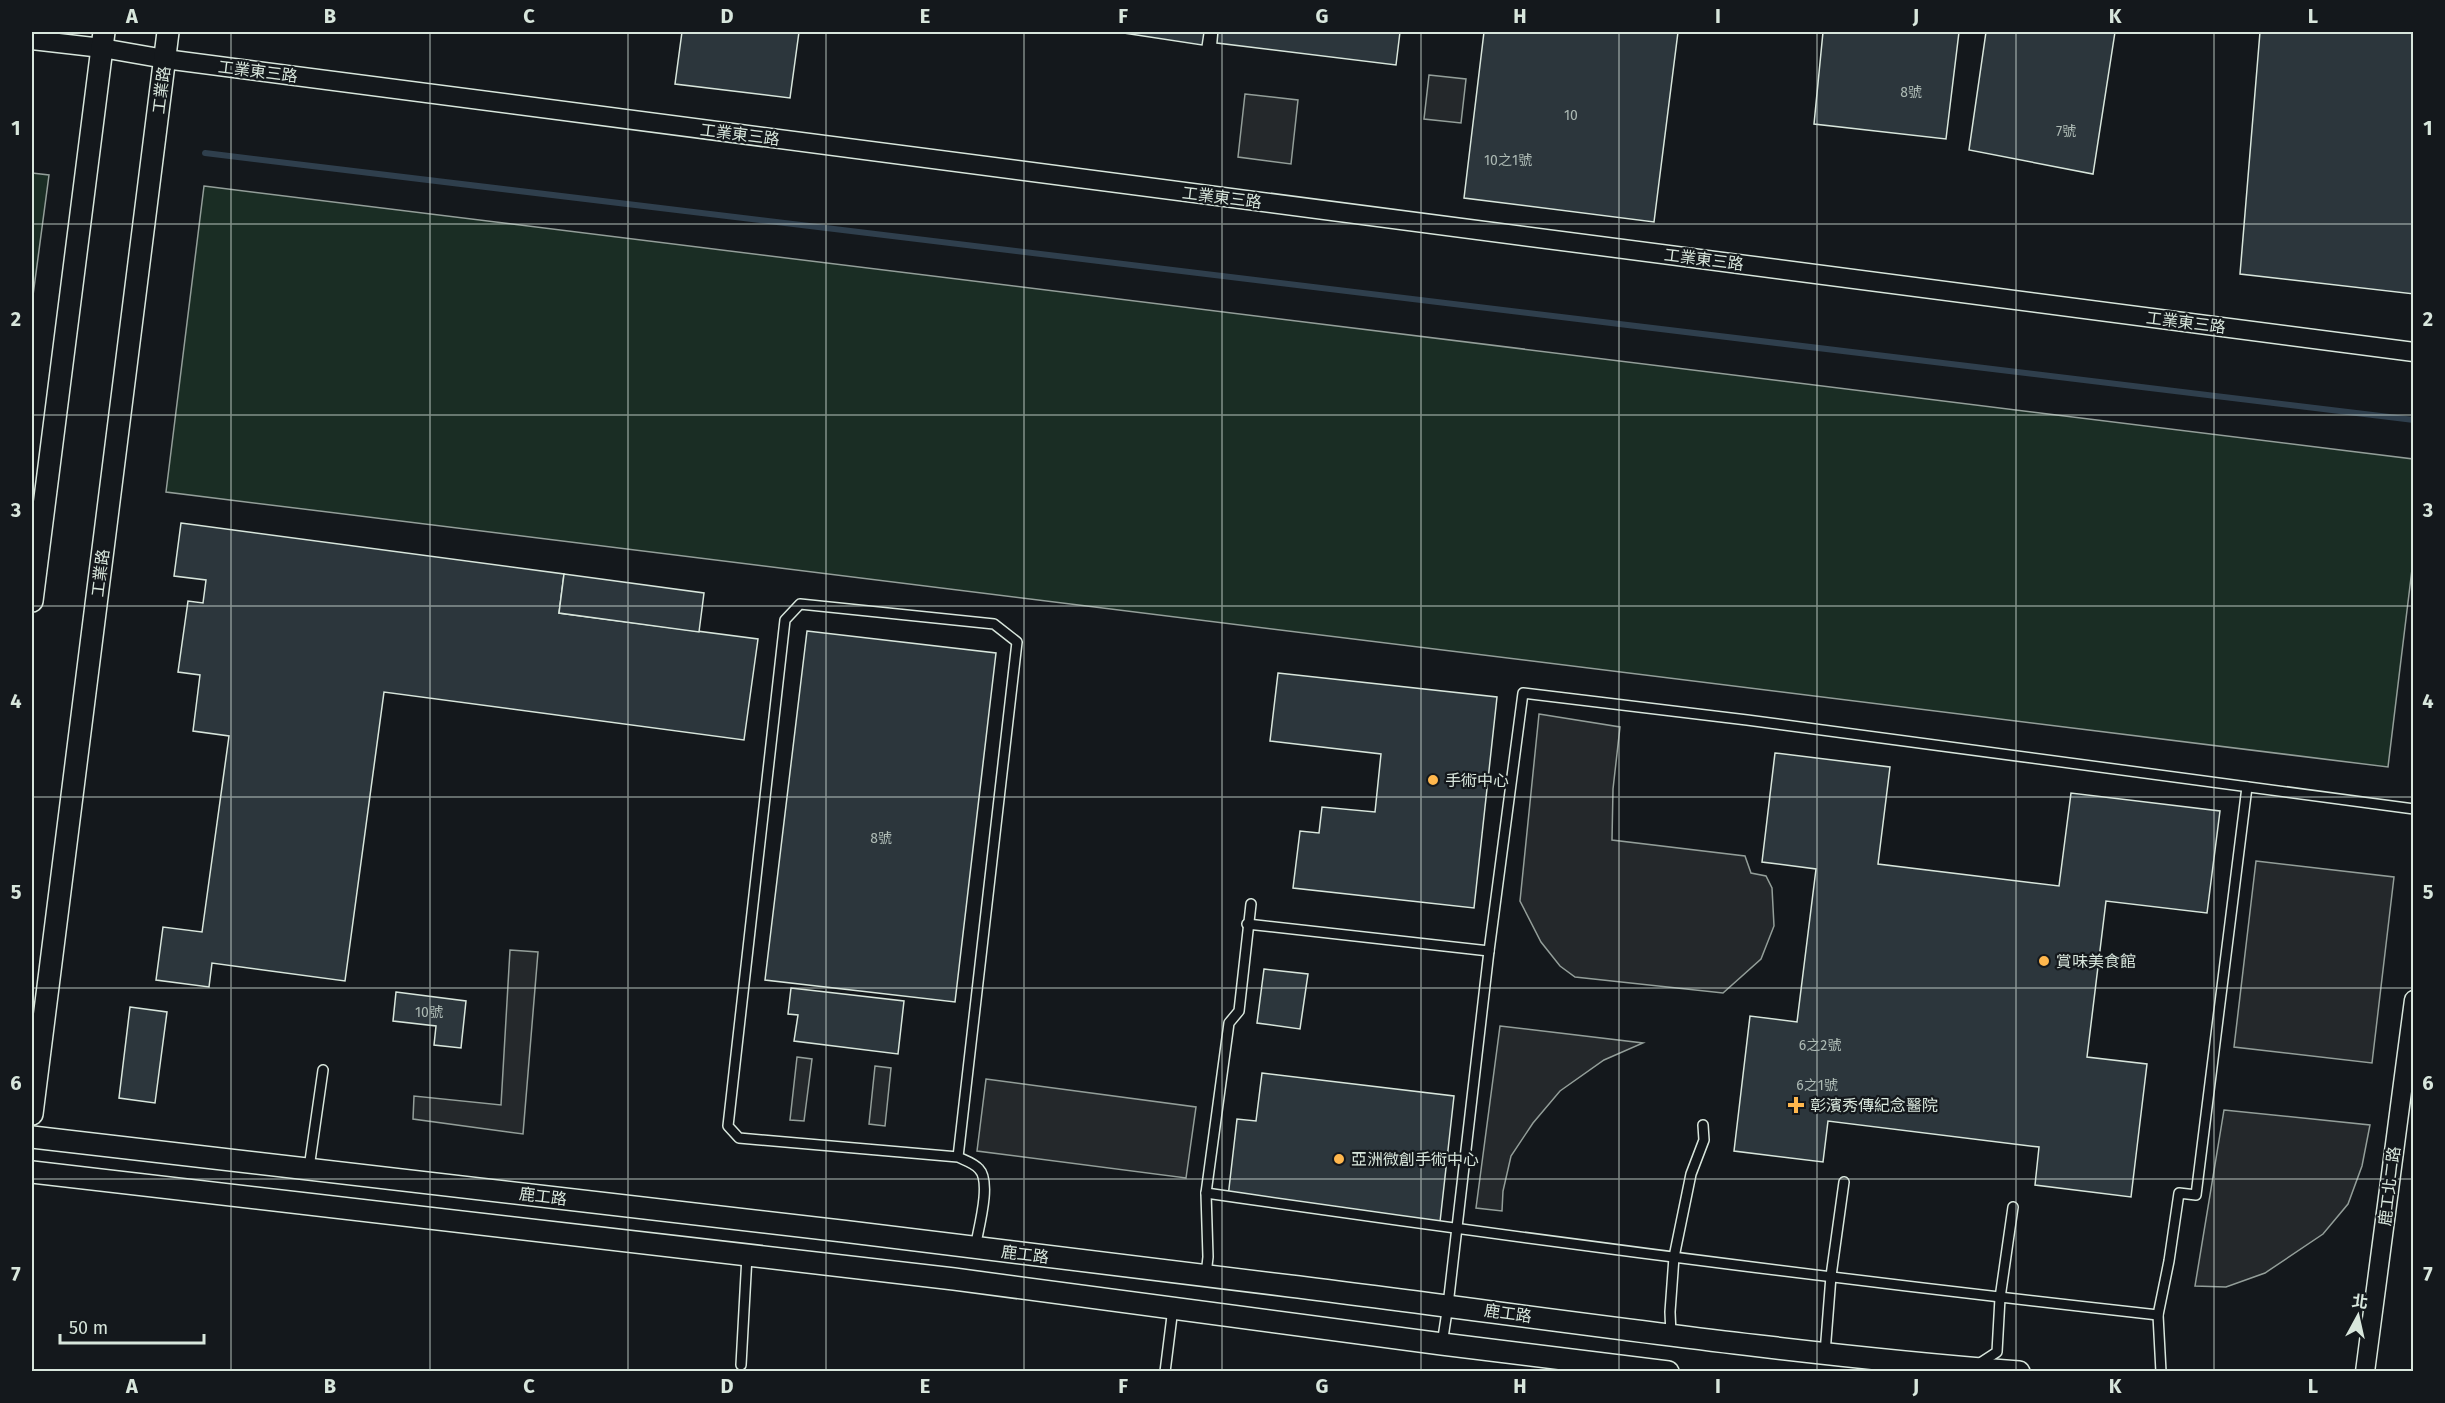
<svg xmlns="http://www.w3.org/2000/svg" width="2445" height="1403" font-family="'Fira Sans','Noto Sans TC',sans-serif">
  <rect width="100%" height="100%" fill="#14181c"/>
  <g fill="#1a2d24" stroke="#939e99" stroke-width="1.5">
    <path d="M32,173L49,175L32,303Z"/>
    <path d="M204,186L2413,459V561L2388,767L166,492Z"/>
  </g>
  <g fill="#24282b" stroke="#939e99" stroke-width="1.5">
    <path d="M1429,75L1466,79L1461,123L1424,119Z"/>
    <path d="M1245,94L1298,100L1291,164L1238,157Z"/>
    <path d="M1539,714L1620,727L1613,789L1612,840L1745,856L1751,873L1766,876L1772,888L1774,926L1761,959L1723,993L1575,977L1560,966L1541,942L1520,901Z"/>
    <path d="M2256,861L2394,877L2372,1063L2234,1047Z"/>
    <path d="M510,950L538,952L523,1134L413,1119L414,1096L501,1105Z"/>
    <path d="M1500,1026L1643,1043L1604,1060L1560,1091L1533,1123L1511,1156L1503,1191L1502,1211L1476,1208Z"/>
    <path d="M797,1057L812,1059L804,1121L790,1120Z"/>
    <path d="M875,1066L891,1068L885,1126L869,1124Z"/>
    <path d="M986,1079L1196,1107L1186,1178L977,1151Z"/>
    <path d="M2224,1110L2370,1125L2362,1166L2348,1204L2323,1234L2265,1273L2226,1287L2195,1286Z"/>
  </g>
  <g fill="none" stroke-linecap="round" stroke-linejoin="round">
    <path stroke="#2f3f4d" stroke-width="6" d="M205,153L2414,420"/>
  </g>
  <g fill="#2c363c" stroke="#d8e6dc" stroke-width="1.5">
    <path d="M682,32H799L790,98L675,84Z"/>
    <path d="M1117,32H1204L1202,45Z"/>
    <path d="M1218,32H1400L1396,65L1217,43Z"/>
    <path d="M1484,32H1678L1654,222L1464,198Z"/>
    <path d="M1823,32H1959L1946,139L1814,124Z"/>
    <path d="M1986,32H2115L2093,174L1969,150Z"/>
    <path d="M2260,32H2414V294L2240,274Z"/>
    <path d="M181,523L564,574L559,613L758,639L744,740L384,692L345,981L212,963L209,987L156,980L163,927L202,932L229,736L193,731L200,675L178,672L188,601L203,603L206,580L174,576Z"/>
    <path d="M564,574L704,593L699,632L559,613Z"/>
    <path d="M807,631L996,653L955,1002L765,980Z"/>
    <path d="M1278,673L1497,697L1474,908L1293,888L1300,831L1319,833L1322,807L1375,812L1381,754L1270,741Z"/>
    <path d="M1775,753L1890,767L1878,864L2059,886L2071,793L2220,811L2207,913L2106,901L2087,1057L2147,1064L2131,1197L2035,1185L2039,1147L1828,1121L1823,1162L1734,1151L1750,1016L1797,1022L1816,869L1762,862Z"/>
    <path d="M1264,969L1308,974L1300,1029L1257,1023Z"/>
    <path d="M791,988L904,1001L898,1054L794,1041L798,1015L788,1014Z"/>
    <path d="M396,992L466,1001L461,1048L434,1045L436,1026L393,1021Z"/>
    <path d="M130,1007L167,1012L155,1103L119,1098Z"/>
    <path d="M1262,1073L1454,1096L1440,1222L1228,1197L1237,1119L1256,1121Z"/>
  </g>
  <g fill="none" stroke-linecap="round" stroke-linejoin="round">
    <g stroke="#d8e6dc" stroke-width="12">
      <g id="service">
        <path d="M1247,924L1489,951"/>
        <path d="M958,1157L739,1138L728,1126L785,620L800,604L994,624L1017,642L958,1157C964,1160 974,1163 979,1169C992,1182 978,1230 975,1248"/>
        <path d="M309,1168L323,1070"/>
        <path d="M1206,1193C1523,1239 1840,1280 2158,1315"/>
        <path d="M1206,1275L1208,1257L1206,1193L1229,1023L1239,1011L1251,904"/>
        <path d="M1671,1335L1670,1312L1674,1257L1691,1174L1704,1140L1703,1125"/>
        <path d="M1442,1344L1448,1305L1489,951L1523,693L1747,720L2414,809"/>
        <path d="M1825,1353L1831,1276L1844,1182"/>
        <path d="M741,1365L747,1256"/>
        <path d="M1977,1365L1997,1352L2000,1298L2013,1207"/>
        <path d="M1165,1372L1173,1308"/>
        <path d="M2161,1372L2158,1315L2169,1261L2179,1193L2196,1195L2247,787"/>
      </g>
    </g>
    <g stroke="#d8e6dc" stroke-width="21">
      <g id="minor">
        <path d="M32,40L102,48L165,59L2414,352"/>
        <path d="M2365,1372L2414,1000"/>
      </g>
    </g>
    <g stroke="#d8e6dc" stroke-width="24">
      <g id="tertiary">
        <path d="M32,601L104,32"/>
        <path d="M32,1114L168,32"/>
        <path d="M32,1137C451,1183 871,1234 1290,1286C1533,1316 1775,1353 2019,1372"/>
        <path d="M32,1172L954,1279L1442,1344L1668,1372"/>
      </g>
    </g>
    <use href="#service" stroke="#14181c" stroke-width="9"/>
    <use href="#minor" stroke="#14181c" stroke-width="18"/>
    <use href="#tertiary" stroke="#14181c" stroke-width="21"/>
  </g>
  <path fill="none" stroke="#d8e6dc" stroke-width="1.5" stroke-opacity="0.55" d="M231,32V1372M430,32V1372M628,32V1372M826,32V1372M1024,32V1372M1222,32V1372M1421,32V1372M1619,32V1372M1817,32V1372M2016,32V1372M2214,32V1372M32,224H2414M32,415H2414M32,606H2414M32,797H2414M32,988H2414M32,1179H2414"/>
  <g fill="#ffb74d" stroke="#14181c" stroke-width="2">
    <circle cx="1433" cy="780" r="6"/>
    <circle cx="2044" cy="961" r="6"/>
    <path d="M1793 1096h6v6h6v6h-6v6h-6v-6h-6v-6h6z"/>
    <circle cx="1339" cy="1159" r="6"/>
  </g>
  <g text-anchor="middle" stroke-width="4.5" stroke-linejoin="round" paint-order="stroke">
    <g font-size="14" fill="#adbab4">
      <text x="1911" y="97">8號</text>
      <text x="1571" y="120">10</text>
      <text x="2066" y="136">7號</text>
      <text x="1508" y="165">10之1號</text>
      <text x="881" y="843">8號</text>
      <text x="429" y="1017">10號</text>
      <text x="1820" y="1050">6之2號</text>
      <text x="1817" y="1090">6之1號</text>
    </g>
    <g font-size="16" fill="#d8e6dc" stroke="#14181c">
      <text transform="translate(258 71) rotate(7)" y="6">工業東三路</text>
      <text transform="translate(161 90) rotate(-83)" y="6">工業路</text>
      <text transform="translate(740 134) rotate(7)" y="6">工業東三路</text>
      <text transform="translate(1222 197) rotate(7)" y="6">工業東三路</text>
      <text transform="translate(1704 259) rotate(7)" y="6">工業東三路</text>
      <text transform="translate(2186 322) rotate(7)" y="6">工業東三路</text>
      <text transform="translate(100 573) rotate(-83)" y="6">工業路</text>
      <text transform="translate(2389 1186) rotate(-83)" y="6">鹿工北二路</text>
      <text transform="translate(543 1196) rotate(7)" y="6">鹿工路</text>
      <text transform="translate(1025 1254) rotate(7)" y="6">鹿工路</text>
      <text transform="translate(1508 1313) rotate(8)" y="6">鹿工路</text>
    </g>
    <g font-size="16" fill="#d8e6dc" stroke="#14181c" text-anchor="start">
      <text x="1445" y="786">手術中心</text>
      <text x="2056" y="967">賞味美食館</text>
      <text x="1810" y="1111">彰濱秀傳紀念醫院</text>
      <text x="1351" y="1165">亞洲微創手術中心</text>
    </g>
  </g>
  <rect width="2445" height="1403" fill="none" stroke="#14181c" stroke-width="66"/>
  <g transform="translate(2358 1316) rotate(8)" stroke="#14181c" stroke-width="4.5" paint-order="stroke">
  <path d="M0-4.5L10 22L0 15L-10 22Z" fill="#d8e6dc"/>
  <text y="-9" font-size="16" font-weight="bold" text-anchor="middle" fill="#d8e6dc">北</text>
  </g>
  <path d="M60 1334v9h144v-9" fill="none" stroke="#d8e6dc" stroke-width="3"/>
  <text x="69" y="1334" font-size="18" fill="#d8e6dc" stroke="#14181c" stroke-width="4.5" paint-order="stroke">50 m</text>
  <rect x="33" y="33" width="2379" height="1337" fill="none" stroke="#d8e6dc" stroke-width="2"/>
  <g font-size="20" text-anchor="middle" font-weight="bold" fill="#d8e6dc">
    <text x="132" y="23">A</text>
    <text x="330" y="23">B</text>
    <text x="529" y="23">C</text>
    <text x="727" y="23">D</text>
    <text x="925" y="23">E</text>
    <text x="1123" y="23">F</text>
    <text x="1322" y="23">G</text>
    <text x="1520" y="23">H</text>
    <text x="1718" y="23">I</text>
    <text x="1916" y="23">J</text>
    <text x="2115" y="23">K</text>
    <text x="2313" y="23">L</text>
    <text x="16" y="135">1</text>
    <text x="2428" y="135">1</text>
    <text x="16" y="326">2</text>
    <text x="2428" y="326">2</text>
    <text x="16" y="517">3</text>
    <text x="2428" y="517">3</text>
    <text x="16" y="708">4</text>
    <text x="2428" y="708">4</text>
    <text x="16" y="899">5</text>
    <text x="2428" y="899">5</text>
    <text x="16" y="1090">6</text>
    <text x="2428" y="1090">6</text>
    <text x="16" y="1281">7</text>
    <text x="2428" y="1281">7</text>
    <text x="132" y="1393">A</text>
    <text x="330" y="1393">B</text>
    <text x="529" y="1393">C</text>
    <text x="727" y="1393">D</text>
    <text x="925" y="1393">E</text>
    <text x="1123" y="1393">F</text>
    <text x="1322" y="1393">G</text>
    <text x="1520" y="1393">H</text>
    <text x="1718" y="1393">I</text>
    <text x="1916" y="1393">J</text>
    <text x="2115" y="1393">K</text>
    <text x="2313" y="1393">L</text>
  </g>
</svg>
